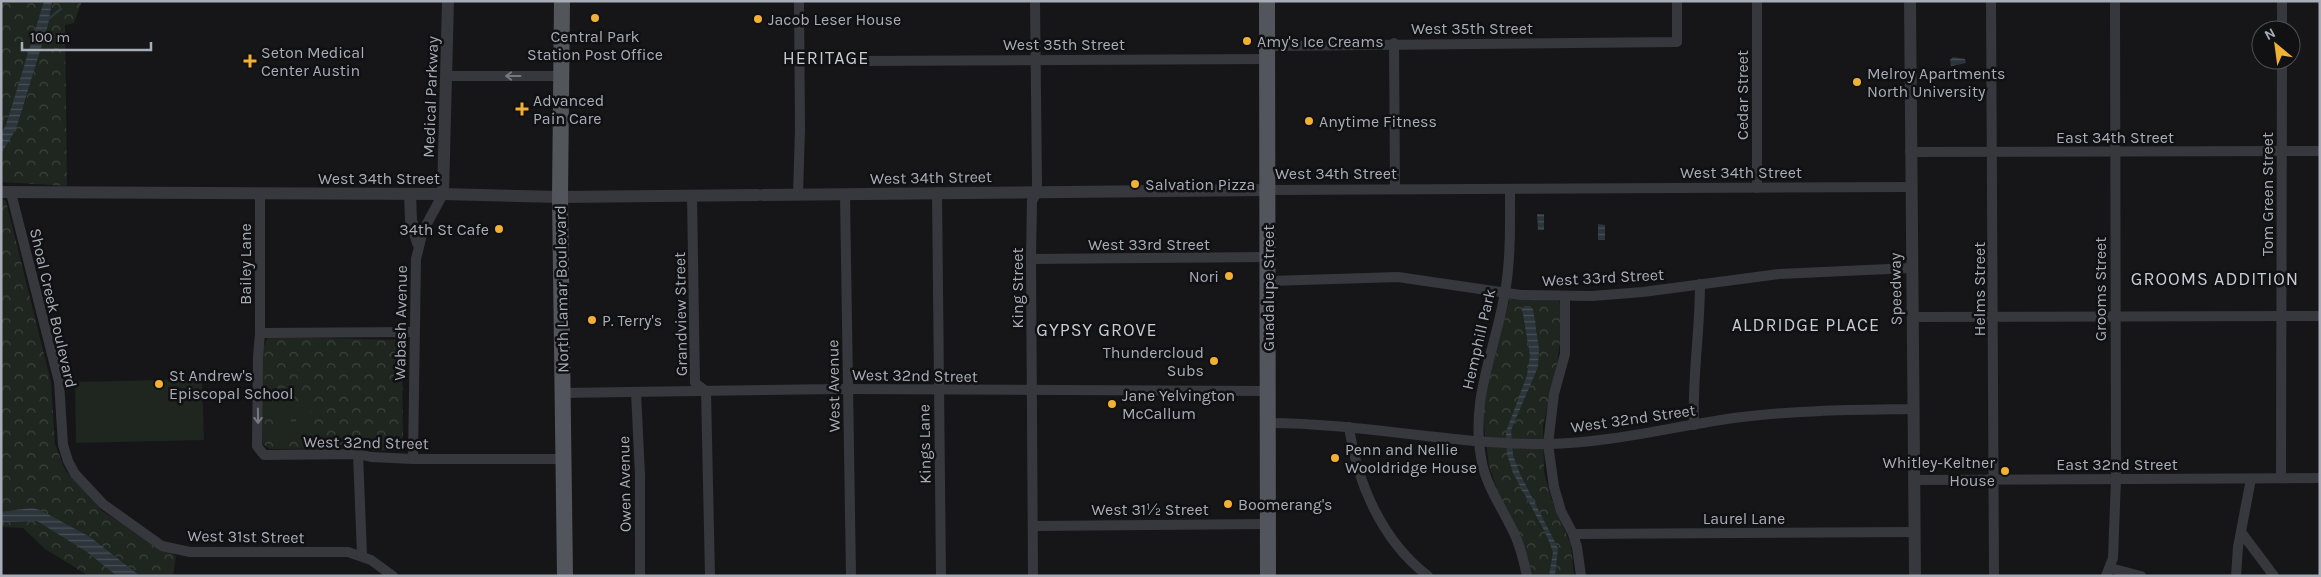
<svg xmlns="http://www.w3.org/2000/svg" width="2321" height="577" font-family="Karla,sans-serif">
  <defs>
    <pattern id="park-crowns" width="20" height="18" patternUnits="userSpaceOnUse" patternTransform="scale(1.25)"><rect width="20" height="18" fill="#1e261f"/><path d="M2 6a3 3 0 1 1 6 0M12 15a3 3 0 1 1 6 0" fill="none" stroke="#3c433d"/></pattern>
    <pattern id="water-rules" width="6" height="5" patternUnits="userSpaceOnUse" patternTransform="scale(1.25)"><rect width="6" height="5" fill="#2c353c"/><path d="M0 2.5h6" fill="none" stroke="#485056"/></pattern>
  </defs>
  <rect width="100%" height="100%" fill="#161618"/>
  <g fill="url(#park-crowns)">
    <path d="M1,1H82L74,23L65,25L67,186L1,182Z"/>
    <path d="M1,199L6,201L51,382L55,444L65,470L102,511L176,556L173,576H89L45,549L23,528L1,527Z"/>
    <path d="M1510,298L1559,301L1560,304V341L1557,365L1543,426L1544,472L1552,501L1571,545L1574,576H1530L1524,548L1497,489L1489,466L1483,416L1485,390Z"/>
    <path d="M268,337L402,340L403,449L375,451L360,448L270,449L263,444L260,439L259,357Z"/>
  </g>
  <g fill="#1e261f">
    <path d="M202,379L204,440L76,443L75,382Z"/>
    <path d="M310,407V438H296V408Z"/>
    <path d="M277,408H291V438L277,439Z"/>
  </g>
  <g fill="url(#water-rules)">
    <path d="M44,1H52L48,25L16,129L1,154V133L6,125Z"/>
    <path d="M1953,57L1965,59L1966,63L1951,66L1950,60Z"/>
    <path d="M1537,214H1544V230H1538Z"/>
    <path d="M1598,224L1605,225V240H1598Z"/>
    <path d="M1525,306H1530L1533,309L1539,349L1538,367L1511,430L1513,455L1520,474L1558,548L1555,576H1549L1553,552L1546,534L1513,473L1507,454L1506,432L1527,375L1530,356L1522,308Z"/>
    <path d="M32,508L40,510L90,537L140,576H117L87,552L37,521L1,522V512Z"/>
  </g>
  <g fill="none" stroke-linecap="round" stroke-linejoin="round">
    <path stroke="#2c353c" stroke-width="2.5" d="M48,19L61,9"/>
    <g stroke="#37383d" stroke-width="10">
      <path d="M1757,1V188"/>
      <path d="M1991,1L1994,576"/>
      <path d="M2282,1V30"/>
      <path d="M1394,43L1395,189"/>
      <path d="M1268,46L1677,42V1"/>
      <path d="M860,61L1268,59"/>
      <path d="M447,76H562"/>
      <path d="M1910,152L2320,151"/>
      <path d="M1510,189C1510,224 1511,258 1505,292C1495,353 1469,399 1482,463C1487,486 1500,505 1510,525C1519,541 1523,558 1527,576"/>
      <path d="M1268,190L1910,187"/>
      <path d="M937,192L941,576"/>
      <path d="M11,193L59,382L63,445L68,461L75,474L103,504L162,546L190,552H348L371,560L393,576"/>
      <path d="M260,195V333L258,357L257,446L264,455L358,454L371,457L413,459H562"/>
      <path d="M798,195L800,129L799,1"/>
      <path d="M845,195L851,576"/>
      <path d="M692,196L695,383L706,391L710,576"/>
      <path d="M1031,259L1267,257"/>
      <path d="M1268,281L1398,277L1521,295L1592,296L1643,292L1779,274L1911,268"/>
      <path d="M1565,296V354L1554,394L1548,444L1554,487L1561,511L1573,534L1577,547L1581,576"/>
      <path d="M1912,317L2320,316"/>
      <path d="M260,333L414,332"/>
      <path d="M636,392L640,475V576"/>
      <path d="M562,393L840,389L1267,391"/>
      <path d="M1268,423C1362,423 1453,445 1547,444C1614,443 1677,425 1742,417C1799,410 1856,410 1913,409"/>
      <path d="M1694,425C1692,378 1700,331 1700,284"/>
      <path d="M1349,427C1357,483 1382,541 1428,576"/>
      <path d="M358,454L362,555"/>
      <path d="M413,459L416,259L423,231L443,194"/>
      <path d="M2281,478L2282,60"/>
      <path d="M1914,480L2320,478"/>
      <path d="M1033,526L1267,524"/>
      <path d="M2241,532L2274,576"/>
      <path d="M1573,534L1915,532"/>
      <path d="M2110,568L2141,576"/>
      <path d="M1033,576L1031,259L1032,201L1037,192V183L1035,1"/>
      <path d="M2106,576L2113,558L2116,479L2115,1"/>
      <path d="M2236,576L2238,547L2251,479"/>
    </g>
    <g stroke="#37383d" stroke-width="12">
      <path d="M1910,1L1915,576"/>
      <path d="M1,192L443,194L560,197L758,195"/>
      <path d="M410,194L411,220L418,243"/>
      <path d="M443,194L448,1"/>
      <path d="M763,195L1268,190"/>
    </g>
    <g stroke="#53555c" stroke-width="16">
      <path d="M562,1L560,197L565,576"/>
      <path d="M1267,1L1268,576"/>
    </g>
  </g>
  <defs><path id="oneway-shaft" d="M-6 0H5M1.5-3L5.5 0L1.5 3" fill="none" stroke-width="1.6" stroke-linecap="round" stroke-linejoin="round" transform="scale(1.25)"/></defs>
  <g stroke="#757881">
    <use href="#oneway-shaft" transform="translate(513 76) rotate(-180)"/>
    <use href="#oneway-shaft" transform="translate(258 416) rotate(89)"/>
  </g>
  <g fill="#f2b134" stroke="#111113" stroke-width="2">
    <circle cx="595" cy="18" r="5"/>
    <circle cx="758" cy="19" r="5"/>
    <circle cx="1247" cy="41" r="5"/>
    <path d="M247.5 53.5h5v5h5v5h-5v5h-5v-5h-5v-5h5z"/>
    <circle cx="1857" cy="82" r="5"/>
    <path d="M519.5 101.5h5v5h5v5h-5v5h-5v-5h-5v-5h5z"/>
    <circle cx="1309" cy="121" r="5"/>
    <circle cx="1135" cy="184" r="5"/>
    <circle cx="499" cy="229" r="5"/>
    <circle cx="1229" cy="276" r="5"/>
    <circle cx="592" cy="320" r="5"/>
    <circle cx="1214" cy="361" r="5"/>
    <circle cx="159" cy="384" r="5"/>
    <circle cx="1112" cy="404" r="5"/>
    <circle cx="1335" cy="458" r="5"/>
    <circle cx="2005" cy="471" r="5"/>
    <circle cx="1228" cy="504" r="5"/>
  </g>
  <g text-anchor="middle" stroke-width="5" stroke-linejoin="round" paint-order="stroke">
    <g font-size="16" fill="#a8adb8" stroke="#111113" text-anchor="start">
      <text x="768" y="25">Jacob Leser House</text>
      <text x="595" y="42" text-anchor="middle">Central Park<tspan x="595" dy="18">Station Post Office</tspan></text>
      <text x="1257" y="47">Amy's Ice Creams</text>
      <text x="261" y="58">Seton Medical<tspan x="261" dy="18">Center Austin</tspan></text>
      <text x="1867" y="79">Melroy Apartments<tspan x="1867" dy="18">North University</tspan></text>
      <text x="533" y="106">Advanced<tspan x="533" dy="18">Pain Care</tspan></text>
      <text x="1319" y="127">Anytime Fitness</text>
      <text x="1145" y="190">Salvation Pizza</text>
      <text x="489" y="235" text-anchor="end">34th St Cafe</text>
      <text x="1219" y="282" text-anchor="end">Nori</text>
      <text x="602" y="326">P. Terry's</text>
      <text x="1204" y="358" text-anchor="end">Thundercloud<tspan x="1204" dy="18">Subs</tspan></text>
      <text x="169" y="381">St Andrew's<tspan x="169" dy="18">Episcopal School</tspan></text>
      <text x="1122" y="401">Jane Yelvington<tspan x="1122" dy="18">McCallum</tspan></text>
      <text x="1345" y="455">Penn and Nellie<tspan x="1345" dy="18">Wooldridge House</tspan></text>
      <text x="1995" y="468" text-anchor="end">Whitley-Keltner<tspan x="1995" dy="18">House</tspan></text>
      <text x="1238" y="510">Boomerang's</text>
    </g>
    <g font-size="16" fill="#a8adb8" stroke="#111113">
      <text x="1472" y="34">West 35th Street</text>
      <text x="1064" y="50">West 35th Street</text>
      <text transform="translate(1742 95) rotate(-90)" y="6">Cedar Street</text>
      <text transform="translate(430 97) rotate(-88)" y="6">Medical Parkway</text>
      <text x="2115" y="143">East 34th Street</text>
      <text x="1741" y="178">West 34th Street</text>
      <text x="1336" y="179">West 34th Street</text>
      <text transform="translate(931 177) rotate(-1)" y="6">West 34th Street</text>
      <text x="379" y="184">West 34th Street</text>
      <text transform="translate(2267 194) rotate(-90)" y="6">Tom Green Street</text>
      <text x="1149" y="250">West 33rd Street</text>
      <text transform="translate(245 264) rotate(-90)" y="6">Bailey Lane</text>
      <text transform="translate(1603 277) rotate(-3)" y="6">West 33rd Street</text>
      <text transform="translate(1017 288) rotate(-90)" y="6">King Street</text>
      <text transform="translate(1268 288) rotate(-90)" y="6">Guadalupe Street</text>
      <text transform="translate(561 289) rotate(-91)" y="6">North Lamar Boulevard</text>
      <text transform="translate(1895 289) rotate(-91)" y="6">Speedway</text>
      <text transform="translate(1979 289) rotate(-90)" y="6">Helms Street</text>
      <text transform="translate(2100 289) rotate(-90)" y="6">Grooms Street</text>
      <text transform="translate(54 308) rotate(77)" y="6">Shoal Creek Boulevard</text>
      <text transform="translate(680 314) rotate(-91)" y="6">Grandview Street</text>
      <text transform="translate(400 323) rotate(-89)" y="6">Wabash Avenue</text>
      <text transform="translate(1478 339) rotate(-77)" y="6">Hemphill Park</text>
      <text transform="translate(915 375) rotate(1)" y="6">West 32nd Street</text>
      <text transform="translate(833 386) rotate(-91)" y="6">West Avenue</text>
      <text transform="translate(1633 418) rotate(-8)" y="6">West 32nd Street</text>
      <text transform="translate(366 442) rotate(1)" y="6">West 32nd Street</text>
      <text transform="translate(924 444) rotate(-91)" y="6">Kings Lane</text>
      <text x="2117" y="470">East 32nd Street</text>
      <text transform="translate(624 484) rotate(-91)" y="6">Owen Avenue</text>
      <text x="1150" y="515">West 31½ Street</text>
      <text x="1744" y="524">Laurel Lane</text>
      <text transform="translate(246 536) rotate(1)" y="6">West 31st Street</text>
    </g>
    <g font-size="18" letter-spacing="1" fill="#c9ccd4" stroke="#111113">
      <text x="826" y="64">HERITAGE</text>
      <text x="2215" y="285">GROOMS ADDITION</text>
      <text x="1806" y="331">ALDRIDGE PLACE</text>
      <text x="1097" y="336">GYPSY GROVE</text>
    </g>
  </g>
  <rect width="2321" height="577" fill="none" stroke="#a8adb8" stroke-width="5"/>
  <g transform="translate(2276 45) rotate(331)"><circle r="24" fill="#111113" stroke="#4d4f55"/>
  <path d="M0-4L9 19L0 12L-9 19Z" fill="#f2b134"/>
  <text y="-8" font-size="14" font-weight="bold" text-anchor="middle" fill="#a8adb8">N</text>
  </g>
  <path d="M22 42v8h129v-8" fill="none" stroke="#a8adb8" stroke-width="2.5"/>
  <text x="30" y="42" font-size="15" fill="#a8adb8" stroke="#111113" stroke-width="4" paint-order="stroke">100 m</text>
</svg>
